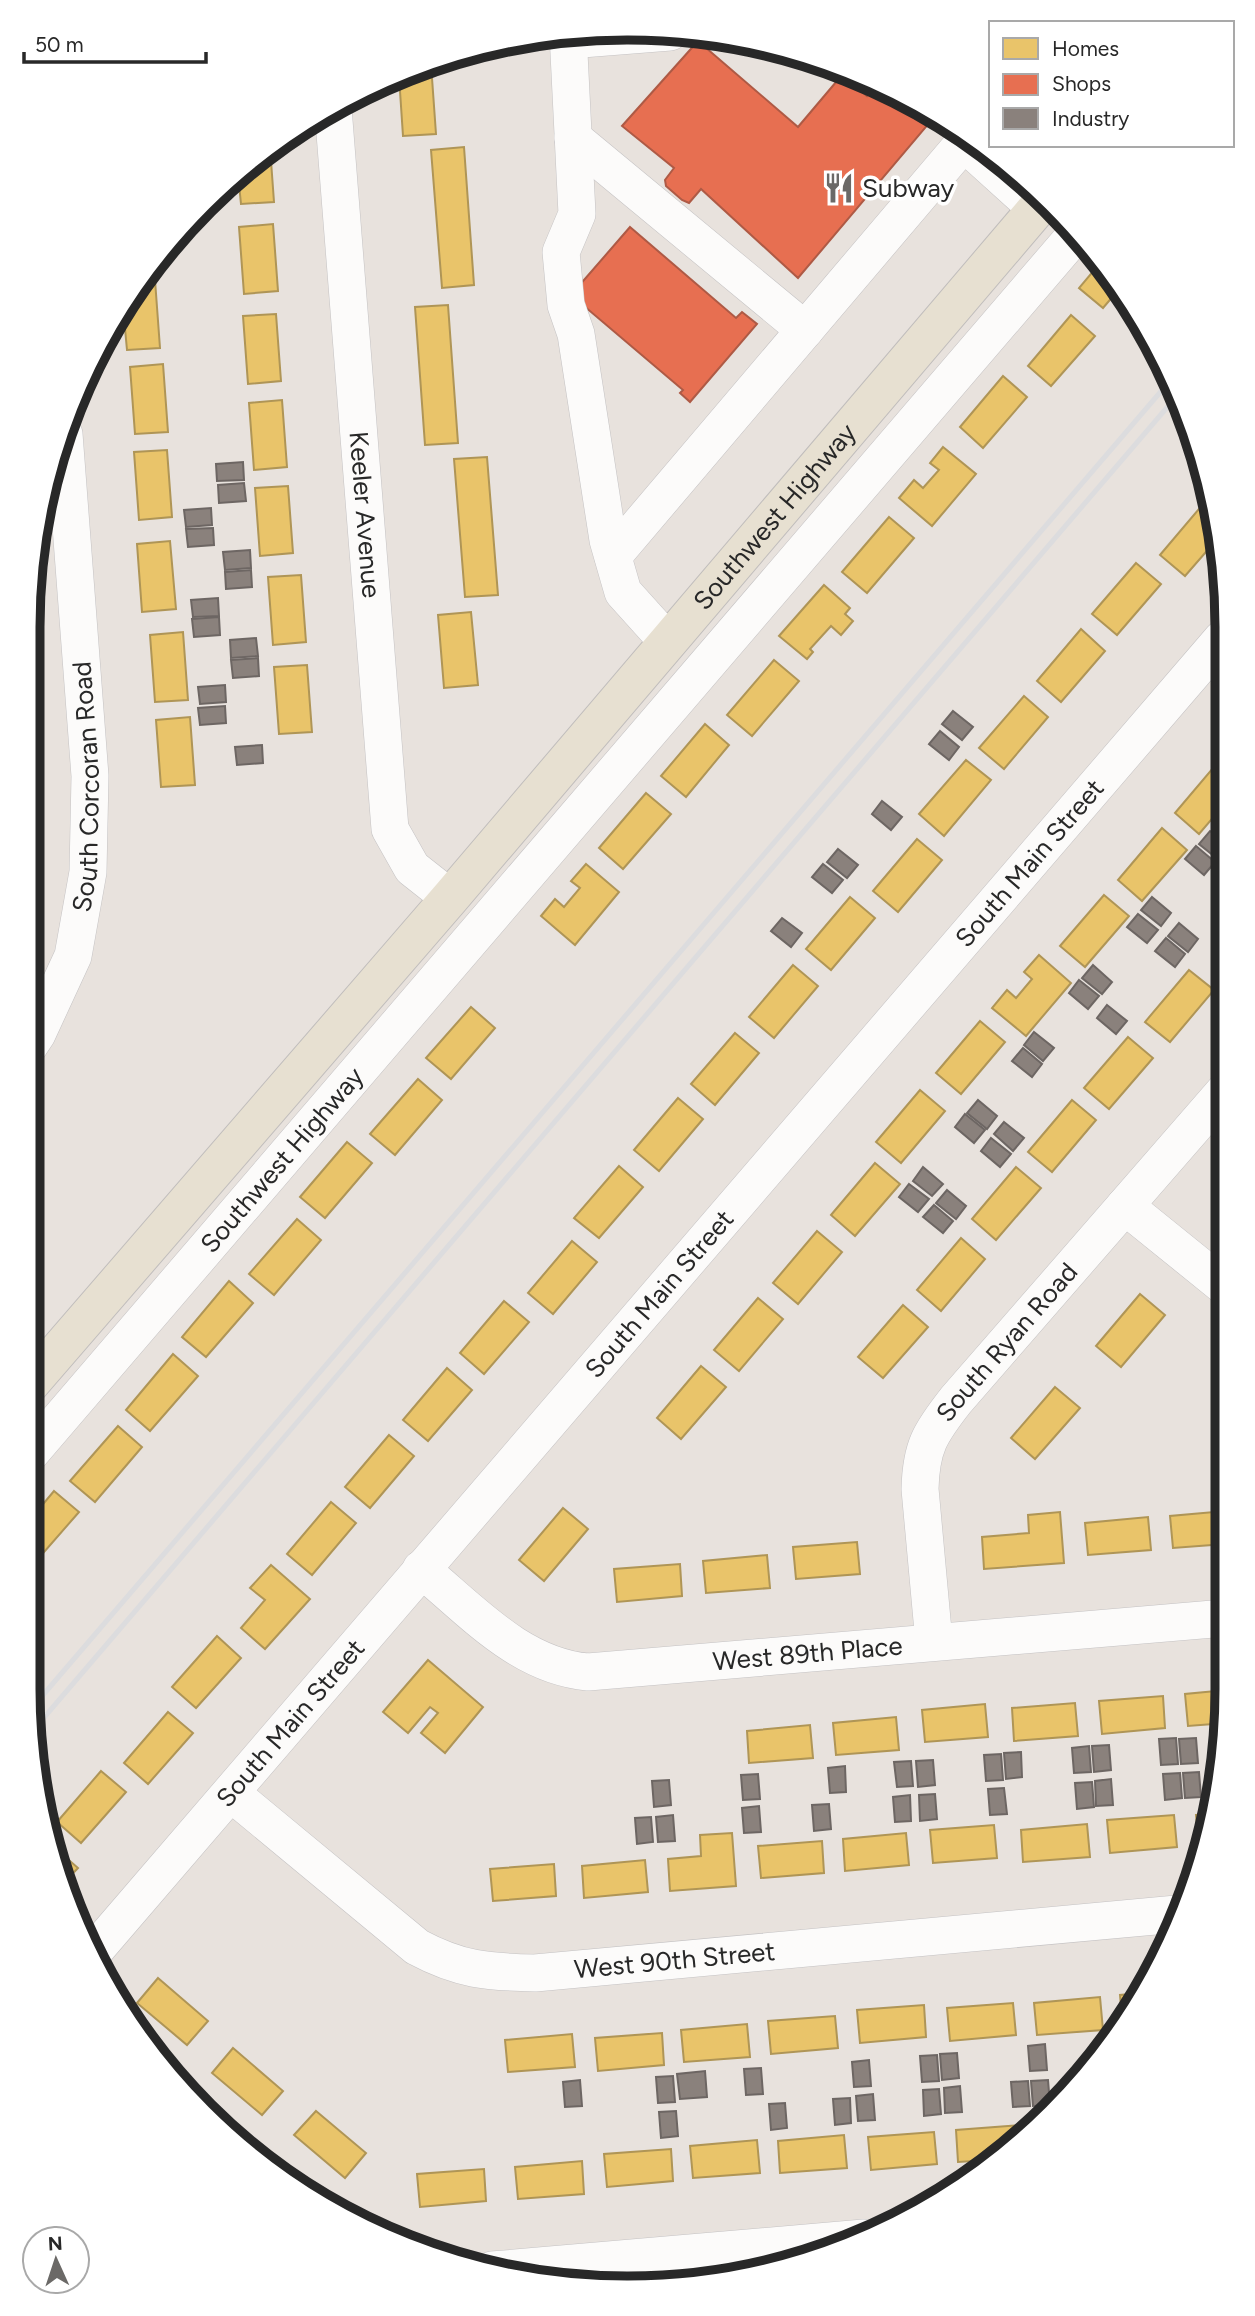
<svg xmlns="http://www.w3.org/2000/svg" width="1255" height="2316" font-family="Figtree,sans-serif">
  <rect width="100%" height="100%" fill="#e8e2dd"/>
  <g fill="#e9c46a" stroke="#af9556" stroke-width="2">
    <path d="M431,64L436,134L403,136L399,76Z"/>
    <path d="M270,147L274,202L241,204L238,174Z"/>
    <path d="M464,147L474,285L442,288L431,150Z"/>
    <path d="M273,224L278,291L244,294L239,227Z"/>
    <path d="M1100,263L1120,288L1103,308L1079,288Z"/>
    <path d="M155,280L160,348L127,350L123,307L142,281Z"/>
    <path d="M448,305L458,443L425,445L415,307Z"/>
    <path d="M276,314L281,381L248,384L243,316Z"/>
    <path d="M1071,315L1095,336L1051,386L1028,366Z"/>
    <path d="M163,364L168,432L135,434L130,367Z"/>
    <path d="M1003,376L1027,397L983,448L960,427Z"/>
    <path d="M282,400L287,467L254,470L249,403Z"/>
    <path d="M943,447L976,474L932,526L899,498L914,480L923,488L939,470L930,463Z"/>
    <path d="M167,450L172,517L139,520L134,452Z"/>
    <path d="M487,457L498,595L465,597L454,459Z"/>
    <path d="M288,486L293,553L260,556L255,488Z"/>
    <path d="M1204,503L1213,511L1219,537L1185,576L1160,555Z"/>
    <path d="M889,517L914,538L867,593L842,572Z"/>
    <path d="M170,541L176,609L142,612L137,544Z"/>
    <path d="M1136,563L1161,584L1117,635L1092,614Z"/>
    <path d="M301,575L306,642L273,645L268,577Z"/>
    <path d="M824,585L850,608L845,614L853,621L841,635L831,626L810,649L813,652L807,659L779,636Z"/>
    <path d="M471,612L478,685L444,688L438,615Z"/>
    <path d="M1081,629L1105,651L1061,702L1037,681Z"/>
    <path d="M183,632L188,700L155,702L150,635Z"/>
    <path d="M774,660L799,681L752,736L727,715Z"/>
    <path d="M307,665L312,732L279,734L274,667Z"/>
    <path d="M1024,696L1048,717L1004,769L979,748Z"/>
    <path d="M190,717L195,785L161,787L156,720Z"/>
    <path d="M705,724L729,745L686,797L661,776Z"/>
    <path d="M966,760L991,780L944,836L919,814Z"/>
    <path d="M1219,761L1223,764V806L1199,834L1175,813Z"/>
    <path d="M646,793L671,814L623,869L599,848Z"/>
    <path d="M1162,828L1187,850L1142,901L1118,880Z"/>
    <path d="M917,839L942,860L898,912L873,891Z"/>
    <path d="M586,864L619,892L575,945L541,916L555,899L564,907L580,888L571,881Z"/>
    <path d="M1104,895L1129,916L1085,967L1060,946Z"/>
    <path d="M850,897L875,918L831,970L806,949Z"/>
    <path d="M1039,955L1071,983L1026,1036L992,1008L1007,990L1016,998L1032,979L1024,972Z"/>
    <path d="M793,965L818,986L774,1038L749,1017Z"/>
    <path d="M1189,970L1214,990L1170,1042L1145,1022Z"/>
    <path d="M471,1007L495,1028L451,1079L426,1058Z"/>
    <path d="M980,1021L1005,1042L961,1094L936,1073Z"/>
    <path d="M735,1033L759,1053L715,1105L691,1084Z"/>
    <path d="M1128,1037L1153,1058L1109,1109L1084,1088Z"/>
    <path d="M418,1079L442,1100L395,1155L370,1134Z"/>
    <path d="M920,1090L945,1111L901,1163L876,1142Z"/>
    <path d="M678,1098L703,1119L659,1171L634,1150Z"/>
    <path d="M1072,1100L1096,1120L1052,1172L1028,1152Z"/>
    <path d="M347,1142L372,1163L325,1218L300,1197Z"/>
    <path d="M875,1163L900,1184L855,1236L831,1215Z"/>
    <path d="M619,1166L643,1187L599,1238L574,1218Z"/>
    <path d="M1016,1167L1041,1188L996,1240L972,1219Z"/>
    <path d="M297,1219L321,1240L274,1295L249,1274Z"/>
    <path d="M817,1231L842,1252L798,1304L773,1283Z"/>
    <path d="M961,1238L985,1259L941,1311L917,1290Z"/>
    <path d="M572,1241L597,1262L553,1314L528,1293Z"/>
    <path d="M229,1281L253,1303L206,1357L182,1337Z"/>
    <path d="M1140,1294L1165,1315L1121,1367L1096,1346Z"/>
    <path d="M758,1298L783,1319L739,1371L714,1350Z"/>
    <path d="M504,1301L529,1322L484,1374L460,1353Z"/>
    <path d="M903,1305L928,1327L883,1378L858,1357Z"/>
    <path d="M173,1354L198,1376L150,1431L126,1410Z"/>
    <path d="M701,1366L726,1387L681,1439L657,1418Z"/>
    <path d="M447,1368L472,1390L428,1441L403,1420Z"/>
    <path d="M1055,1387L1080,1408L1035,1459L1011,1438Z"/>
    <path d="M118,1426L142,1447L95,1502L70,1481Z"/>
    <path d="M389,1435L414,1456L370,1508L345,1487Z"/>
    <path d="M54,1491L79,1512L31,1567L28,1564V1522Z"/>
    <path d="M331,1502L356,1523L312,1575L287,1554Z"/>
    <path d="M563,1508L588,1529L544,1581L519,1560Z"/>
    <path d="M1225,1511V1544L1173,1548L1170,1516Z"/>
    <path d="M1060,1512L1064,1563L984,1569L982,1537L1029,1533L1028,1515Z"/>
    <path d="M1148,1517L1151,1550L1088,1555L1085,1523Z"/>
    <path d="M857,1542L860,1574L796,1579L793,1547Z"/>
    <path d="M767,1555L770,1588L706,1593L703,1561Z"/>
    <path d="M680,1564L682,1596L617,1602L614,1569Z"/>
    <path d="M271,1565L310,1599L265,1649L241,1628L265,1600L250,1588Z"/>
    <path d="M217,1636L241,1658L196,1708L172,1687Z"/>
    <path d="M428,1660L483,1707L445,1753L421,1733L438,1713L430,1707L408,1733L383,1712Z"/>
    <path d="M1226,1690V1723L1188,1726L1185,1694Z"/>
    <path d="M1163,1696L1165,1728L1102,1734L1099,1701Z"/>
    <path d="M1075,1703L1078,1736L1014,1741L1012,1708Z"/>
    <path d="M985,1704L988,1737L925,1742L922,1710Z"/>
    <path d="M168,1712L193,1733L148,1784L124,1763Z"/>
    <path d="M896,1717L899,1750L836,1755L833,1723Z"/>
    <path d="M810,1725L813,1758L749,1763L747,1731Z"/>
    <path d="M101,1771L126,1792L81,1843L57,1822Z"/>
    <path d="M1211,1814L1206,1844L1205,1847L1199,1848L1196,1815Z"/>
    <path d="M1174,1815L1177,1847L1110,1853L1107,1820Z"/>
    <path d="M1087,1824L1090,1857L1023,1862L1021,1830Z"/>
    <path d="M994,1825L997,1858L933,1863L930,1830Z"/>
    <path d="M732,1833L736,1886L670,1891L668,1859L701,1856L700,1835Z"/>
    <path d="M906,1833L909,1865L845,1871L843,1839Z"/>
    <path d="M822,1841L824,1873L761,1878L758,1846Z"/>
    <path d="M54,1847L78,1868L62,1885L60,1882Z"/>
    <path d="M645,1860L648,1892L584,1898L582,1866Z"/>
    <path d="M554,1864L556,1896L493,1901L490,1869Z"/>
    <path d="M158,1978L208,2021L187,2045L137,2003Z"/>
    <path d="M1143,1993L1122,2018L1120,1995Z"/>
    <path d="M1100,1997L1103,2030L1037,2035L1034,2003Z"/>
    <path d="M1013,2003L1016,2035L950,2041L947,2008Z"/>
    <path d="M924,2005L926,2037L860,2043L857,2010Z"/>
    <path d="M835,2016L838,2048L771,2054L768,2021Z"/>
    <path d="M747,2024L750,2057L684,2062L681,2030Z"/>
    <path d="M662,2033L664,2065L598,2071L595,2038Z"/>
    <path d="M572,2034L575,2067L508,2072L505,2040Z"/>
    <path d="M233,2048L283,2091L262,2115L212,2073Z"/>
    <path d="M316,2111L366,2153L345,2178L294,2135Z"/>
    <path d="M1022,2125L1023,2139L990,2160L958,2162L956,2130Z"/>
    <path d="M934,2132L937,2164L871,2170L868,2137Z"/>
    <path d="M844,2135L847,2168L780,2173L778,2141Z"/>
    <path d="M757,2140L760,2173L693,2178L690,2146Z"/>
    <path d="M671,2149L673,2181L607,2187L604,2154Z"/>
    <path d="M582,2161L584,2194L518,2199L515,2167Z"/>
    <path d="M484,2169L486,2201L420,2207L417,2174Z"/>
  </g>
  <g fill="#e76f51" stroke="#ae5a45" stroke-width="2">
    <path d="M698,41L798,127L842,75L867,96L876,85L927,108L936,115L798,278L701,189L689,203L682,200L666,186L665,180L674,168L622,126Z"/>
    <path d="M630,227L736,318L742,312L757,324L690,402L680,393L683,390L571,295Z"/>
  </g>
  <g fill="#8a817c" stroke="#6d6663" stroke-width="2">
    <path d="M243,462L244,480L217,481L216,464Z"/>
    <path d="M244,483L246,501L219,503L218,485Z"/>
    <path d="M211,508L212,525L186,527L184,510Z"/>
    <path d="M213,528L214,545L188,547L186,529Z"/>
    <path d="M250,550L251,568L225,570L223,552Z"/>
    <path d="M251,570L252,587L226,589L225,572Z"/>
    <path d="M218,598L219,616L193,617L191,600Z"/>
    <path d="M219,617L220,635L194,637L192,619Z"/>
    <path d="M256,638L258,656L231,658L230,640Z"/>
    <path d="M258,658L259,676L233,678L231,660Z"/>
    <path d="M225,685L226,702L200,704L198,687Z"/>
    <path d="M225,706L226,723L200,725L198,708Z"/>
    <path d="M953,711L973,727L962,740L942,724Z"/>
    <path d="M940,731L959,747L949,760L929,744Z"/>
    <path d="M262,745L263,763L237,765L235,747Z"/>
    <path d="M882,801L902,817L891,830L872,814Z"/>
    <path d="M1210,831L1223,841V855L1219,860L1199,844Z"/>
    <path d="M1196,846L1215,862L1204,875L1185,859Z"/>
    <path d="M838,849L858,865L847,878L827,862Z"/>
    <path d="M823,864L843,880L832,893L812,877Z"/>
    <path d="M1152,897L1171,913L1161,926L1141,910Z"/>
    <path d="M1138,914L1158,930L1147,943L1127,927Z"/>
    <path d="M782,918L802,933L791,947L771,931Z"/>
    <path d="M1179,923L1198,939L1188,952L1168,936Z"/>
    <path d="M1166,938L1185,954L1175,967L1155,951Z"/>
    <path d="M1093,965L1112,982L1102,994L1082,978Z"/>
    <path d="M1079,980L1099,996L1088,1009L1069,993Z"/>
    <path d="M1107,1005L1127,1021L1116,1034L1097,1018Z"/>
    <path d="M1034,1032L1054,1048L1043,1061L1024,1045Z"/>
    <path d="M1023,1048L1042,1064L1032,1077L1012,1061Z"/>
    <path d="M978,1100L997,1116L987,1129L967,1113Z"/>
    <path d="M965,1114L985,1130L974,1143L955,1127Z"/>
    <path d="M1004,1122L1024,1138L1013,1151L994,1134Z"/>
    <path d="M991,1138L1011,1154L1000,1167L981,1151Z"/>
    <path d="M923,1167L943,1184L932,1196L913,1181Z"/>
    <path d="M909,1184L929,1199L918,1212L899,1197Z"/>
    <path d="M947,1190L966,1206L956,1219L936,1203Z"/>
    <path d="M934,1205L953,1221L943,1233L923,1217Z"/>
    <path d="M1176,1738L1178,1764L1161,1765L1159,1739Z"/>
    <path d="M1196,1738L1198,1763L1181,1764L1179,1739Z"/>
    <path d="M1109,1745L1111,1770L1094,1772L1092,1746Z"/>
    <path d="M1089,1746L1091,1772L1074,1773L1072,1748Z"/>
    <path d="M1021,1752L1022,1777L1006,1779L1004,1753Z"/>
    <path d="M1001,1754L1003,1780L986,1781L984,1755Z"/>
    <path d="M933,1760L935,1785L918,1787L916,1761Z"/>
    <path d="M911,1761L913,1786L897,1787L894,1762Z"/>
    <path d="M845,1766L846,1792L830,1793L828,1768Z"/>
    <path d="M1199,1772L1201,1797L1185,1798L1183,1773Z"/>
    <path d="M1180,1773L1182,1798L1165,1800L1163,1774Z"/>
    <path d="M758,1774L760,1799L743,1800L741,1775Z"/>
    <path d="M1111,1779L1113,1805L1096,1806L1095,1781Z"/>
    <path d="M669,1780L671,1805L654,1807L652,1781Z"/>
    <path d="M1092,1782L1094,1807L1077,1809L1075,1783Z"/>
    <path d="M1004,1788L1007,1814L990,1815L988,1789Z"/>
    <path d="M935,1794L937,1819L920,1821L919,1795Z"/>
    <path d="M910,1795L911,1821L895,1822L893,1797Z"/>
    <path d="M829,1804L831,1829L814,1831L812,1805Z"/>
    <path d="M759,1806L761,1832L744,1833L742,1808Z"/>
    <path d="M673,1815L675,1841L658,1842L656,1817Z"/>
    <path d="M651,1817L653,1842L637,1844L635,1818Z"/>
    <path d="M1045,2044L1047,2070L1030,2071L1028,2046Z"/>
    <path d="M957,2053L959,2078L942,2080L940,2054Z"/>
    <path d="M937,2055L939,2081L922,2082L920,2056Z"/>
    <path d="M869,2060L871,2086L854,2087L852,2062Z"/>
    <path d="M761,2068L763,2094L746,2095L744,2069Z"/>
    <path d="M705,2071L707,2097L680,2099L677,2074Z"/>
    <path d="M673,2076L675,2102L658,2103L656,2077Z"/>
    <path d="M580,2080L582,2106L565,2107L563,2082Z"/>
    <path d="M1048,2080L1050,2105L1033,2106L1031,2081Z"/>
    <path d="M1028,2081L1030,2106L1013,2107L1011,2082Z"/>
    <path d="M960,2086L962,2112L945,2113L944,2088Z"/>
    <path d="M939,2089L941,2114L924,2116L923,2090Z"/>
    <path d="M873,2094L875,2120L858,2121L856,2096Z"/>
    <path d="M850,2098L851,2123L835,2125L833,2099Z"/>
    <path d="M785,2103L787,2128L771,2130L769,2104Z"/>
    <path d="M676,2111L678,2136L661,2138L659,2112Z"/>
  </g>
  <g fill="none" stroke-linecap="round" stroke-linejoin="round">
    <g stroke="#c4c2c3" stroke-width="38">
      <g id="minor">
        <path d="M568,33L577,214L561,252L566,305L576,334L608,540L623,592L668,642"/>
        <path d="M569,40L670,32"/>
        <path id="s1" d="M333,108L390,829L412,868L450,898"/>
        <path d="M573,138L805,330"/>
        <path d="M964,143L1037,209"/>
        <path d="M613,556L967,139"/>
        <path id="s2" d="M29,1046L37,1034L73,956L88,872L90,776L64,434"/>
        <path d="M1125,1206L1224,1286"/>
        <path id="s3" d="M28,1456L1076,234"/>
        <path id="s4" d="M421,1569C472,1611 520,1666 588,1672L1225,1618"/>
        <path id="s5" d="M934,1642L920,1489C921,1447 930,1433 956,1400L1224,1092"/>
        <path id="s6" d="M231,1793L417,1947C460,1970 487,1972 535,1973L1177,1914"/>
        <path id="s7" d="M96,1949L1222,639"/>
        <path d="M492,2270L864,2238"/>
      </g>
    </g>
    <g stroke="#c0bdbc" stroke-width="40">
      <g id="major">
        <path id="s8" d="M28,1386L450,898L1045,199"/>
      </g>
    </g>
    <use href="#minor" stroke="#fcfbfa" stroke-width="37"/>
    <use href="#major" stroke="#e7e0d1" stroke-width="38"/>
    <g stroke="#dcdcde" stroke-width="5">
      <path d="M31,1709L1169,382"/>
      <path d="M35,1728L1176,397"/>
    </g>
  </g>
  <defs>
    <g id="restaurant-bare" transform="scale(2.415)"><path d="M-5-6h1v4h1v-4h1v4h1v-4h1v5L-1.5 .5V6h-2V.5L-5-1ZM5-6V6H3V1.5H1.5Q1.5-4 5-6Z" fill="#6b6967" stroke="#fff" stroke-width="2.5" paint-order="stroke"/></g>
  </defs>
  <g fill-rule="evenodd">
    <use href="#restaurant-bare" x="839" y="188"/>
  </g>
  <g text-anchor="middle" stroke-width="7" stroke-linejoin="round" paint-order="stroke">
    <g font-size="26" fill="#282828" stroke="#fff" text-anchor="start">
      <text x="862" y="197">Subway</text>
    </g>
    <g font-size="26" fill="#282828" stroke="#fff">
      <text dy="9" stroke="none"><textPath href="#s1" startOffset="408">Keeler Avenue</textPath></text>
      <text dy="9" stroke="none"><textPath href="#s8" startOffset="1146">Southwest Highway</textPath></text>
      <text dy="9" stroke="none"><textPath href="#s2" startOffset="271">South Corcoran Road</textPath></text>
      <text dy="9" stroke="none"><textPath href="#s7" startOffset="1432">South Main Street</textPath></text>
      <text dy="9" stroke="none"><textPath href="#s3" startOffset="390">Southwest Highway</textPath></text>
      <text dy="9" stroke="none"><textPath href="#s7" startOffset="864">South Main Street</textPath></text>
      <text dy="9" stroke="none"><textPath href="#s5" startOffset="329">South Ryan Road</textPath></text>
      <text dy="9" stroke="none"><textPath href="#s4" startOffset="420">West 89th Place</textPath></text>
      <text dy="9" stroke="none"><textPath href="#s7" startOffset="298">South Main Street</textPath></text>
      <text dy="9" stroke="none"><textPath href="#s6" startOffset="504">West 90th Street</textPath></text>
    </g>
  </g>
  <path d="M0 0H1255V2316H0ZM627 40H628A587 587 0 0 1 1215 627V1689A587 587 0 0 1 628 2276H627A587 587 0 0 1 40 1689V627A587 587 0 0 1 627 40Z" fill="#fff" fill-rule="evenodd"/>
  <path fill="none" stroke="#282828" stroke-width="9" d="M627 40H628A587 587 0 0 1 1215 627V1689A587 587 0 0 1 628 2276H627A587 587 0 0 1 40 1689V627A587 587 0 0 1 627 40Z"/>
  <rect x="989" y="21" width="245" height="126" fill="#ffffff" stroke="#a9a9a9" stroke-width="2"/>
  <rect x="1003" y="38" width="35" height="21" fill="#e9c46a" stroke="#a9a9a9" stroke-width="2"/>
  <text x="1052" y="56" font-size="21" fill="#282828">Homes</text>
  <rect x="1003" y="74" width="35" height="21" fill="#e76f51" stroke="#a9a9a9" stroke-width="2"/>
  <text x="1052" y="91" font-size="21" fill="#282828">Shops</text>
  <rect x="1003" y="108" width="35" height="21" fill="#8a817c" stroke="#a9a9a9" stroke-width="2"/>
  <text x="1052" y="126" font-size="21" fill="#282828">Industry</text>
  <g transform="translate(56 2260) rotate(357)"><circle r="33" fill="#ffffff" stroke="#a9a9a9" stroke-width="2"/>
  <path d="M0-5L12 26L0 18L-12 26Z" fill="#6b6967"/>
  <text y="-10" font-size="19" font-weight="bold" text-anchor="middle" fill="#282828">N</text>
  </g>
  <path d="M24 52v10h182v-10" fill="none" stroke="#282828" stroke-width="3.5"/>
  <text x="35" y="52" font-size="21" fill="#282828" stroke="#ffffff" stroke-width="5" paint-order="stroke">50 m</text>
</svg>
